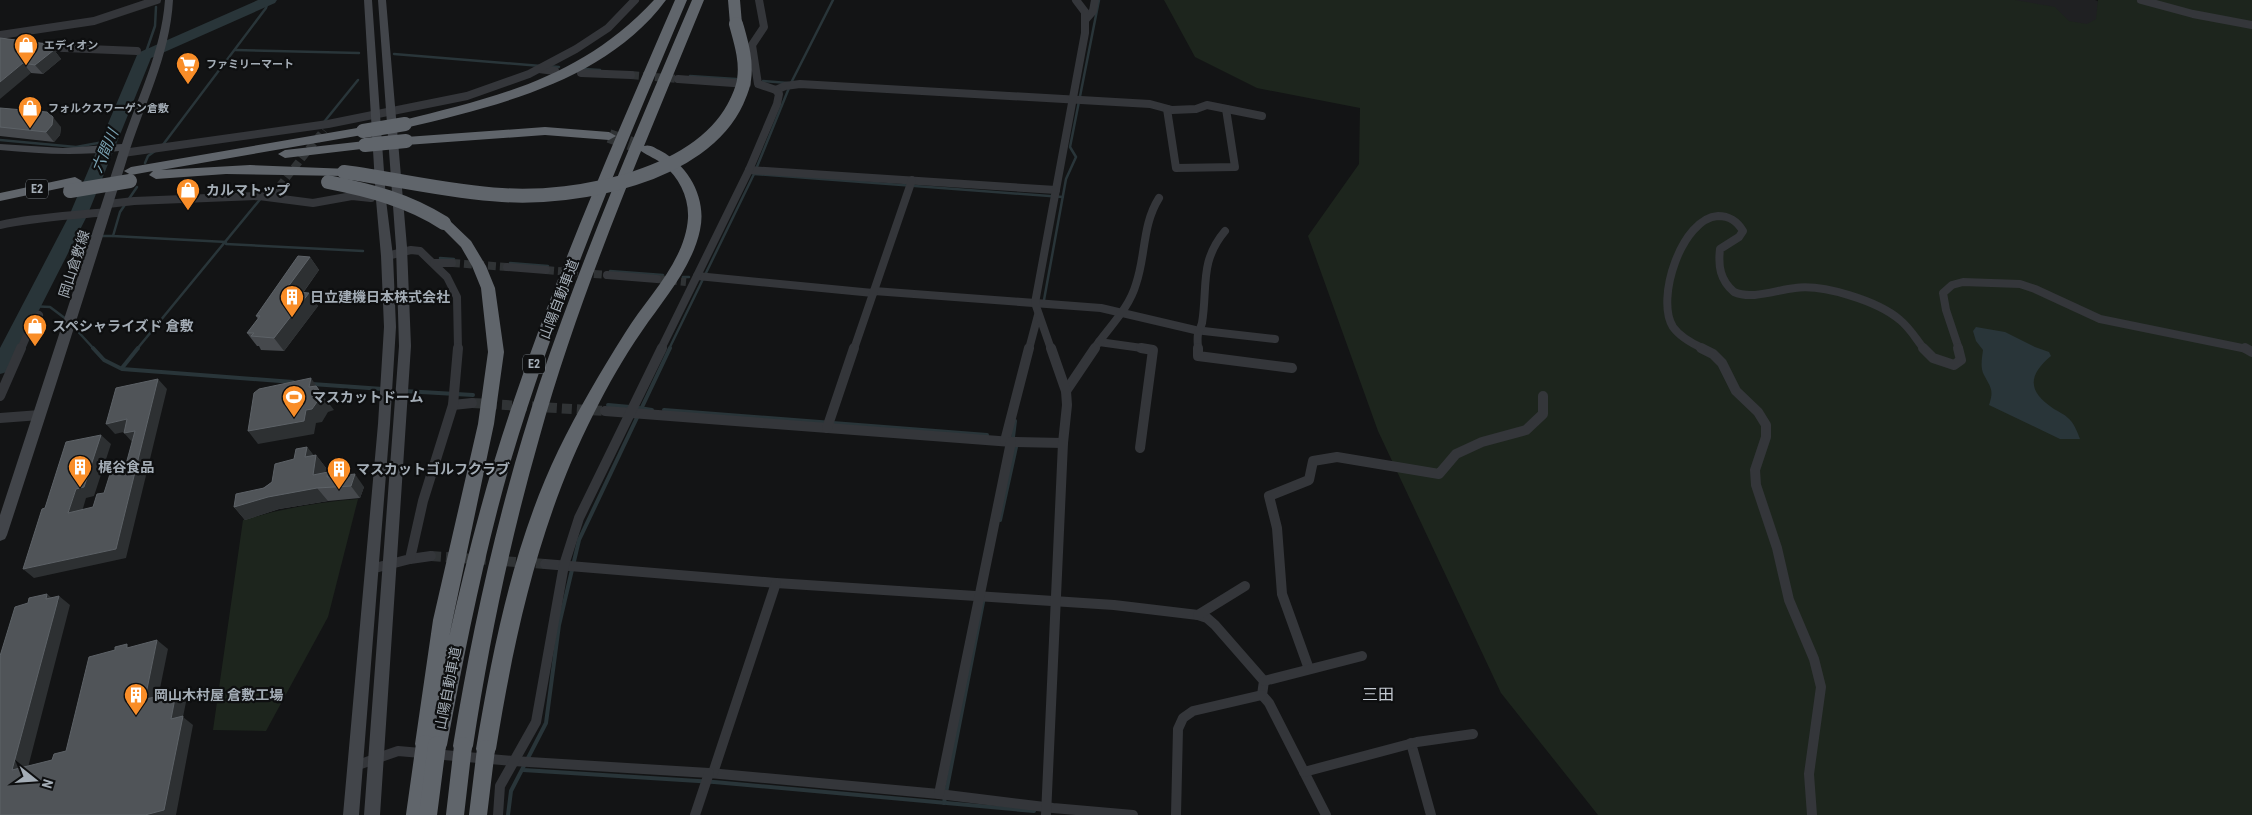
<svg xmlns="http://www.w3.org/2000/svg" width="2252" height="815" font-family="'Roboto Condensed','Noto Sans JP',sans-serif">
  <rect width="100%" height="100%" fill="#131415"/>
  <path fill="#1f2022" d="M1957,0H2095L2111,7L2099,31Z"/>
  <g fill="#1d251d">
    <path d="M1164,0H2015L2055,7L2069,21L2087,24L2096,19L2098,0H2252V815H1598L1501,693L1378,431L1308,236L1359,164L1360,108L1257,88L1195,57Z"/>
    <path d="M358,499L328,617L266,731L213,730L243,520C281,509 318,502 358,499Z"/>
  </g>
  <path fill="#293539" d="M1976,327L2005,332L2035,347L2049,352L2051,356C2027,376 2028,392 2054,409C2059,412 2064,414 2068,418C2074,423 2077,431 2080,439H2060L1989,405C1994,390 1991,388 1984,375C1980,368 1982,358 1983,350L1976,341L1973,331Z"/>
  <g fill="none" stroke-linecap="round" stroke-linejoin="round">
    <g stroke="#293539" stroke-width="2.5">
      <path d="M235,50L359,53"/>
      <path d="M394,54L541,66"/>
      <path d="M145,55L155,26L156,7"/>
      <path d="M547,66L559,67"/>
      <path d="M585,69L600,70"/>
      <path d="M690,76L736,79"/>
      <path d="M763,81L788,83"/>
      <path d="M324,122L358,80"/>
      <path d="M0,140L76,147L109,141"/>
      <path d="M162,146L266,8L268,1"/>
      <path d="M145,163L148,156L155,151"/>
      <path d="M754,174L1063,197"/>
      <path d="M137,187L120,212L113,236L226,242"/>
      <path d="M101,236H113"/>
      <path d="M67,237L94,236"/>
      <path d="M226,244L363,251"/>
      <path d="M440,258L454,259"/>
      <path d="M510,263L548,266"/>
      <path d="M610,271L663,275"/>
      <path d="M683,277H689"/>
      <path d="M1044,300L1066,179L1076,157L1070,147L1099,0"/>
      <path d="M30,306L50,307L66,319"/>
      <path d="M72,325L94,349"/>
      <path d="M137,349L271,186"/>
      <path d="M669,349L754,174L791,83L833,0"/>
    </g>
    <g stroke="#293539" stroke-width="4">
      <path d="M93,348L104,360L122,369L293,382"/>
      <path d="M122,368L138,348"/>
      <path d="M312,384L383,389"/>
      <path d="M404,391L473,395"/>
      <path d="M608,405L630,407"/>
      <path d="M639,408L652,410"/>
      <path d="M664,410L987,435"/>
      <path d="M1000,520L1016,447L1013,437L1015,421"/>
      <path d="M523,770L714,782L1034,811"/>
      <path d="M944,803L984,597"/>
      <path d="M508,815L511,791L546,723L559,625L579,540L670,348"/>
    </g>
    <path fill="#293539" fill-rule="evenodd" d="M258,0H277L275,3L151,58L87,216L10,367L7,372L0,374V348L69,216L137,55L140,52Z"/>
    <g stroke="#303335" stroke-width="8" stroke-dasharray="8 4" stroke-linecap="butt">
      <path d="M631,75L678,79"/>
      <path d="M279,187L324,130"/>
      <path d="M452,263L507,267"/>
      <path d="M546,270L607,275"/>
      <path d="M657,279L686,282"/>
    </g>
    <g stroke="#303335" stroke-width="10" stroke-dasharray="10 5" stroke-linecap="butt">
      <path d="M472,403L605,411"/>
      <path d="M431,556L545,564"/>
    </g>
    <path stroke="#303335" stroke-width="14" stroke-dasharray="14 7" stroke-linecap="butt" d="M609,136L647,149"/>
    <g stroke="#34363a" stroke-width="8">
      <path d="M2141,0L2193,14L2252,25"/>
      <path d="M1086,19L1093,11L1095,0"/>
      <path d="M0,35L94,21L157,0"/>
      <path d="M40,47L137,51"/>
      <path d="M539,69L555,71"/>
      <path d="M581,73L631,75"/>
      <path d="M678,79L747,84"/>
      <path d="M776,90L785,86L800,84L1150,104L1172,110L1196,109L1207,105L1262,116"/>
      <path d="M1167,109L1176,168L1235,167L1226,109"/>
      <path d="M123,153L328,124L467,96L529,74L576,49L608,28L635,0"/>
      <path d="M749,170L1056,190"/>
      <path d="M272,196L279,187"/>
      <path d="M108,204L134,201L259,196L313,203L352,196L371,198"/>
      <path d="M0,225C35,217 70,216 106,212"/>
      <path d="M387,256L411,250L420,251L447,277L457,297L458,349"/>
      <path d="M434,263H452"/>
      <path d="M507,267L546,270"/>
      <path d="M607,275L657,279"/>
      <path d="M697,276L873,293"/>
      <path d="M874,291L1101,308L1195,330L1275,339"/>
      <path d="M1099,342L1149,349"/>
      <path d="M21,349L34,319L39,315"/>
      <path d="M661,349L749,170L777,104L779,94L776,90L758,84L752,45L764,27L759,0"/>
      <path d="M854,349L912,180"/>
      <path d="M1029,349L1038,315"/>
      <path d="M1051,349L1035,303L1085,33V12L1076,0"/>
      <path d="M1094,349C1108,328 1129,309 1136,284C1146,255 1142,225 1159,198"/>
      <path d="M1198,349C1198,345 1197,339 1198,334C1199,330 1201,327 1202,323C1208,287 1199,262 1225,231"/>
      <path d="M1704,349C1693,344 1680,337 1673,327C1655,299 1682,218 1718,216C1730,216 1737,221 1743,231L1739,237L1720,249C1718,266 1720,280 1734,292C1752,300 1776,290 1795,288C1823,284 1878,301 1900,320C1910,328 1916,339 1924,349"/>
      <path d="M1959,349L1946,310L1943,293L1952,285L1963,282L2020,284L2035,289L2100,319L2247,349"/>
    </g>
    <g stroke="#34363a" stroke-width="10">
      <path d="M1198,348V356L1292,368"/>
      <path d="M1701,348L1713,354L1722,363L1736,391L1758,412L1766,425V437L1755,470L1756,485L1777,548L1789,600L1814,659L1821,687L1809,774L1812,815"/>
      <path d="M1923,348L1933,358L1954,365L1961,360L1958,348"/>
      <path d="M2245,348L2252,352"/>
      <path d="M1066,391L1095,348"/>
      <path d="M0,396L21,348"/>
      <path d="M453,405L472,403"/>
      <path d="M605,411L1012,442L1063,443"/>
      <path d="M0,418L40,415"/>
      <path d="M827,428L854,348"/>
      <path d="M1005,441L1029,348"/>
      <path d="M1140,448L1153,350L1141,348"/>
      <path d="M410,559L431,556"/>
      <path d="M545,564L776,583L1114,605L1198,615L1207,618L1215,625L1264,681L1262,695L1269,703L1326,815"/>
      <path d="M371,569L410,559L423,501L453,405L458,348"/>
      <path d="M1198,615L1245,586"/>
      <path d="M1309,669L1282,594L1277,528L1269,496L1309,480L1313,461L1337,457L1439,474L1456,454L1482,442L1526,430L1543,414V396"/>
      <path d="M1264,681L1362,656"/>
      <path d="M1411,743L1431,815"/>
      <path d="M355,766L398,751L513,761L709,773L939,794L1053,808L1133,815"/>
      <path d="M1304,772L1417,742L1473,734"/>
      <path d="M713,773L776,583"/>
      <path d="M939,794L1011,442"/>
      <path d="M498,815L500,786L536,722L564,565L579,518L662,348"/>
      <path d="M695,815L709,773"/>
      <path d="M1046,815L1063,443L1067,405L1066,391L1051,348"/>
      <path d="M1176,815L1178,729L1183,718L1193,711L1262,695"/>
    </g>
    <g fill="#42454a" fill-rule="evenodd">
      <path d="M165,0H173C170,57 143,106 127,159C88,285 48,410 7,535L5,539L0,541V515L119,151C79,156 40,154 0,150V144L63,148L122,144C138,96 161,52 165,0Z"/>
      <path d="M364,0H372L386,200L393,256L396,327L390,424L359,815H343L378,424L384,327L381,256L376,200Z"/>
      <path d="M378,0H386L407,247L411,346L380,815H364L399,346L396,247Z"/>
    </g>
    <g fill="#60656b" fill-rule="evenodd">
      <path d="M654,0H666C606,81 497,106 405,128L398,124L400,121C500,96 581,78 654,0Z"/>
      <path d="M675,0H687C623,151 558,303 511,460C484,554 465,649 447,745L444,752L437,754L430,751L425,753L418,751L415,744L433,620L478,424L488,352L481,288L472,266L461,247L437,223L439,220H449L471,241L486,266L495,288L504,352L494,424L449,637C467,557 487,478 514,400C560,264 618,132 675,0Z"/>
      <path d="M692,0H704L644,146C650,144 655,148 661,151C689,166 707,199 700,230C692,268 663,300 642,331C624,357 608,385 594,413C540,519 515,632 496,749L493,756L486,758L479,756L476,749C493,648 513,545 558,451C578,410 601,371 625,333C647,297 685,262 688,218C689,197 679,178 664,165C657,159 648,156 641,151C603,245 566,341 539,439C510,540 489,642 473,746L470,753L463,755L456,753L453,746C473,624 500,503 539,385C583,254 638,127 692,0Z"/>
      <path d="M728,0H740L742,24L740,27H732L730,24Z"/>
      <path d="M363,127L370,131L368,134L161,170L250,165L349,169L351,172L344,176L226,174L156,179L149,175L153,171L131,175L124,171L131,167Z"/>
      <path d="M545,127L609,132L616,136L609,140L545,135L406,145L399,141L406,137Z"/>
      <path d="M365,141L372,145L370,148L285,158L278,154L285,150Z"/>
      <path d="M75,177L82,181L80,184L0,201V193Z"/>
    </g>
    <g stroke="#60656b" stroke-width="14">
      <path d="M363,131L405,124"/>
      <path d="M365,145L406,141"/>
      <path d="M344,172C397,179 449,192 502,195C576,200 702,177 737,101C740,94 743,88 744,80C747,61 741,42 736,24"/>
      <path d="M328,182C369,190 408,200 444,223"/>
      <path d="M70,191L130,181"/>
    </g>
    <g stroke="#60656b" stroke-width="18">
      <path d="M415,815L425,744"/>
      <path d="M428,815L437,745"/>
      <path d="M455,815L463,746"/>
      <path d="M478,815L486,749"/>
    </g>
  </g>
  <g fill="#46494d">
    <path d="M0,38L48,44L52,49L54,50L61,59L43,74L31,73Z"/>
    <path d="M0,108L61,127L60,135L54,142L0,136Z"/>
    <path d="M310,257L319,270L303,293L318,306L284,351L261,350L259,346H257L247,333L258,319L256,316Z"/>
    <path d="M307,447L313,455H316L326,468L325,473L328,472L331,476L364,487L360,498L328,501L279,509L245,520L234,507L272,482Z"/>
  </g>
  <g fill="#2d3032">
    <path d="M48,44L53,50H54L61,59L43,74L35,65L42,48Z"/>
    <path d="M23,63L31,73L0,99V82Z"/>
    <path d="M53,117L61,127L60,135L54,142L46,132Z"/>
    <path d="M310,257L319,270L294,305L285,291Z"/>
    <path d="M309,293L318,306L284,351L274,338Z"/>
    <path d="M311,378L320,391L319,398L324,397L334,410L328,412L322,422L316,423L314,434L258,444L248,431L309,387Z"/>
    <path d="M158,379L167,389L126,558L34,578L23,569L116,549L133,443L124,433Z"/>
    <path d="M127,419L137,429L115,434L106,424Z"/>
    <path d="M101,435L111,444L94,496L86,498L79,522L68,513L76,489Z"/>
    <path d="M307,447L316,458V455L326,468L323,488L313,475L305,457Z"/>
    <path d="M355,474L364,487L360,498L351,486Z"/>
    <path d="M317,488L328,501L279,509L245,520L234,507L268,497Z"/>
    <path d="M47,594L58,603L59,596L70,605L25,779L12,770Z"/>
    <path d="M157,640L168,649L156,708L145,699Z"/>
    <path d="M176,693L186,702L183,717L193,725L176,815H145L171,719Z"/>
  </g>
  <g fill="#505458" stroke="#5d6267">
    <path d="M0,38L48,44L42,48L54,50L35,65L23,63L0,82Z"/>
    <path d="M0,108L47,112L53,117L52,125L46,132L0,127Z"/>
    <path d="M298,256L310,257L285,291L309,293L274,338L251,336L254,333H247L260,316H256Z"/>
    <path d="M311,378L309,387L316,386L324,397L319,399L312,409L306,410L304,421L248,431L254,393L259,389Z"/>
    <path d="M158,379L116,549L23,569L42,509L45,508L66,442L101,435L84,487L76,489L68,513L93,507L97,494L104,493L111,471L125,468L135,431L124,433L127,419L106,424L116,388Z"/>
    <path d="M307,447L305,457L316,455L313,475L328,472L327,477L355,474L351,486L317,488L268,497L234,507L236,494L264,488L272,482L275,464L294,459L296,449Z"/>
    <path d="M47,594L46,599L59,596L12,770L52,760L54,754L66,751L89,657L115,650V647L127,644V648L157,640L145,699L176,693L171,719L183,716L164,810L145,815H0V656L15,607L28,603L29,598Z"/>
  </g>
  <defs>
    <g id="shop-pin" transform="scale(1.25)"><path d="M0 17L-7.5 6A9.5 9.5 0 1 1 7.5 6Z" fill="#f98d28" stroke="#0e0f10"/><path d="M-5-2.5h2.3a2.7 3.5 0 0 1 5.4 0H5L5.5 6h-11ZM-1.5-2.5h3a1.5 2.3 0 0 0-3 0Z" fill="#fff"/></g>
    <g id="supermarket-pin" transform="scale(1.25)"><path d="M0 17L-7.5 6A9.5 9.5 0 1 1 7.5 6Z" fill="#f98d28" stroke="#0e0f10"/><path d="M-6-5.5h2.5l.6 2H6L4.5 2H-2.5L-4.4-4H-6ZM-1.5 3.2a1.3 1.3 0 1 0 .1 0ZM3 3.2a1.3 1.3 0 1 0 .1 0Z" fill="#fff"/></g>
    <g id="building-pin" transform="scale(1.25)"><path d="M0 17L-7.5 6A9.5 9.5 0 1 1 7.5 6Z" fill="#f98d28" stroke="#0e0f10"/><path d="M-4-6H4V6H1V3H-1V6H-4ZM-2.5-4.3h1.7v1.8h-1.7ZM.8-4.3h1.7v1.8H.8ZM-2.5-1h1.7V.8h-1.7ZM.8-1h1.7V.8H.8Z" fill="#fff"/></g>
    <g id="stadium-pin" transform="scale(1.25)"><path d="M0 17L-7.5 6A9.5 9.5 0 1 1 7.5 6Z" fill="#f98d28" stroke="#0e0f10"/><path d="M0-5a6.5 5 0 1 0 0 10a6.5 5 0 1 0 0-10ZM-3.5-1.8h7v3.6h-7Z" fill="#fff"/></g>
  </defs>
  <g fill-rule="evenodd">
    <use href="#shop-pin" x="26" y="45"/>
    <use href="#supermarket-pin" x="188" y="64"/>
    <use href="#shop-pin" x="30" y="108"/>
    <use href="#shop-pin" x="188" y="190"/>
    <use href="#building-pin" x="292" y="297"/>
    <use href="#shop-pin" x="35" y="326"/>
    <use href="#stadium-pin" x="294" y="397"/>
    <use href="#building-pin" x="80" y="467"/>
    <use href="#building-pin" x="339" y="469"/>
    <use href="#building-pin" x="136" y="695"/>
  </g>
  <g text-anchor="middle" stroke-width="4.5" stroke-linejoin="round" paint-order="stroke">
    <g font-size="11" font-weight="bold" fill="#a4adb6" stroke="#0e0f10" text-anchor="start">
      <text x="44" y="49">エディオン</text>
      <text x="206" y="68">ファミリーマート</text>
      <text x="48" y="112">フォルクスワーゲン倉敷</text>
    </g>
    <g fill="#0e0f10" stroke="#777e84" stroke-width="1">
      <rect x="26" y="179.5" width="22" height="19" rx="4"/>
      <rect x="523" y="354.5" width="22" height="19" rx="4"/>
    </g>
    <g font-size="12" font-weight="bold" fill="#a4adb6">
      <text x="37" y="193">E2</text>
      <text x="534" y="368">E2</text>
    </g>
    <g font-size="14" font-weight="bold" fill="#a4adb6" stroke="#0e0f10" text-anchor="start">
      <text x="206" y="195">カルマトップ</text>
      <text x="310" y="302">日立建機日本株式会社</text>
      <text x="52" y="331">スペシャライズド 倉敷</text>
      <text x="312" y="402">マスカットドーム</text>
      <text x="98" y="472">梶谷食品</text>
      <text x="356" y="474">マスカットゴルフクラブ</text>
      <text x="154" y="700">岡山木村屋 倉敷工場</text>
    </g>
    <g font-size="14" fill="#a4adb6" stroke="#0e0f10">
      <text transform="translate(74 264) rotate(-72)" y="5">岡山倉敷線</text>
      <text transform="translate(559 299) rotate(-69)" y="5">山陽自動車道</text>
      <text transform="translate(448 688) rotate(-79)" y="5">山陽自動車道</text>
    </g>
    <g font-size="15" font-style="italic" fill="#7aa2b3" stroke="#0e0f10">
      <text transform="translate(105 151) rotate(-67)" y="5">六間川</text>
    </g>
    <g font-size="16" fill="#c5cbd2" stroke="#0e0f10">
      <text x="1378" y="700">三田</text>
    </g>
  </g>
  <g transform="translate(35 780) rotate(107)" stroke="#0e0f10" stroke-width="4" paint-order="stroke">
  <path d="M0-4L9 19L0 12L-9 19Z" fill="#a4adb6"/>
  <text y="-8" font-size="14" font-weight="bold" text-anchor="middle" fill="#a4adb6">N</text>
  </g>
</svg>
